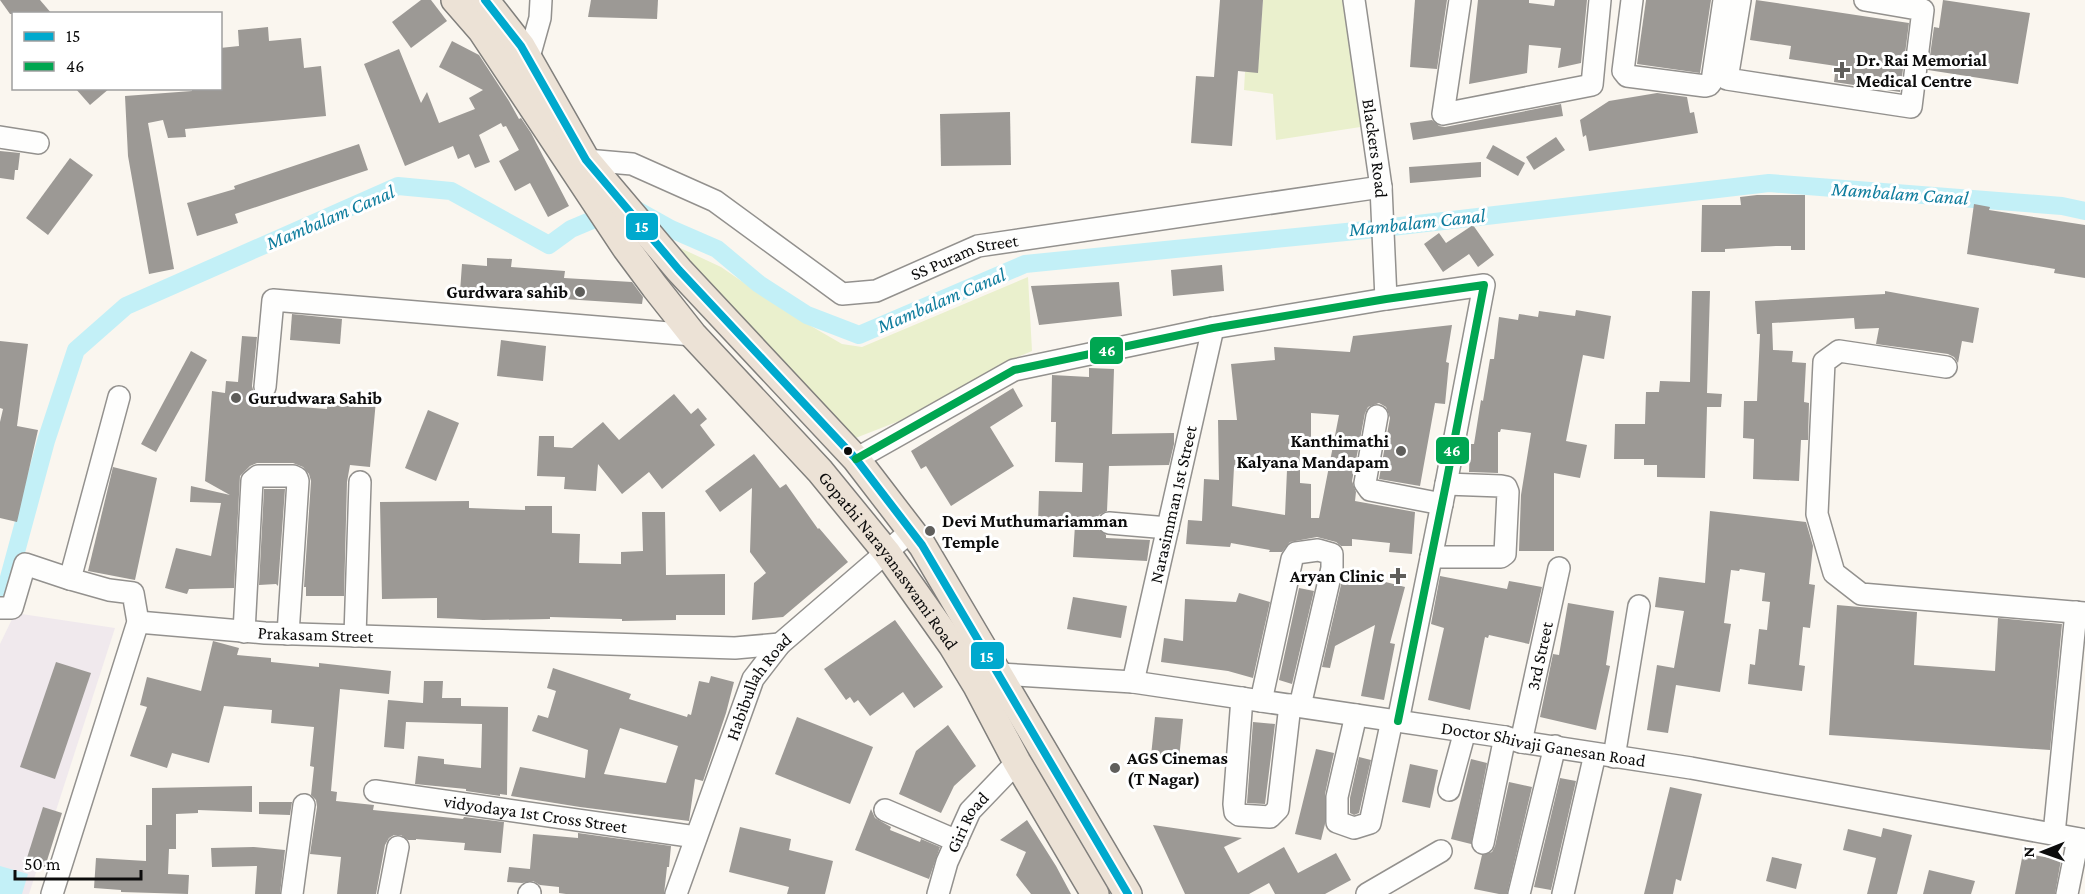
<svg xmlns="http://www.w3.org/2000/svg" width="2085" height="894" font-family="'Crimson Pro',serif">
  <rect width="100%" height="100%" fill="#faf6ef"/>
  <path fill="#f0e9ed" d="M15,613L115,628L29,894H0V644Z"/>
  <g fill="#eaf0cd">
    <path d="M1263,0H1350L1367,126L1276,140L1273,94L1244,90L1245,72L1258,68Z"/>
    <path d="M661,239L721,267L785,311L842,344L862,347L1028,277L1032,351L1013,359L899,421L848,441Z"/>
  </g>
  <path fill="#c3f0f7" d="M0,866L28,874L22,894H0Z"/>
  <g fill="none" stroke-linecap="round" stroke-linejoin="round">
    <path stroke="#c3f0f7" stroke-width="18" d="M4,596L46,441L76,350L126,306L398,186L451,191L549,245L571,229L628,205L671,229L717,249L759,284L807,315L859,335L1025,264L1366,230L1769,183L2062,206L2085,211"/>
  </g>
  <g fill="#9c9995" fill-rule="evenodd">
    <path d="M0,0H40L52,14H10Z"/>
    <path d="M421,0H431L447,21L411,48L392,22Z"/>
    <path d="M591,0H658L657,19L588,17Z"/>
    <path d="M1220,0H1263L1258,73L1238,71L1232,146L1191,143L1196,76L1214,77Z"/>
    <path d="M1415,0H1447L1437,69L1410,67Z"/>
    <path d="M1478,0H1529V3L1554,6L1555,0H1587L1581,63L1558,68L1561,48L1529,45L1527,73L1469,84Z"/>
    <path d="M1646,0H1711L1700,73L1637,64Z"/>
    <path d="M1756,0L1909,23L1900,92L1834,82L1836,66L1789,59L1791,46L1750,40Z"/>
    <path d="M1943,0L2030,13L2018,84L1928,70L1934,27L1939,28Z"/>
    <path d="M268,27L269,41L301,38L304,68L321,66L326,116L185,129L186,137L168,138L163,120L148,123L174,269L149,274L128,156L125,96L192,91V88H220V48L239,46L238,30Z"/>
    <path d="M452,41L479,55L509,101L519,119L521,118L531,133L569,206L548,217L530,183L515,191L499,161L519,150L506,126L503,127L501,123L479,135L490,162L475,168L469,154L458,159L453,146L405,166L364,64L399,49L421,103L427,92L439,123L475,109L469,98L483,90L439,67Z"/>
    <path d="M75,88H110L90,105Z"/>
    <path d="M1657,93L1687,97L1690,113L1694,112L1698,133L1589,151L1586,135L1583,137L1580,120L1609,101Z"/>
    <path d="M1561,104L1563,116L1413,140L1410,123L1432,120L1439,126L1445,127Z"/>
    <path d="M1010,112L1011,165L941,166L940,114Z"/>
    <path d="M1556,137L1565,150L1534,170L1526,157Z"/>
    <path d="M359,144L368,170L235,214L238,223L197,236L187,203L235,189L234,186Z"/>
    <path d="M1493,145L1525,163L1518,176L1486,158Z"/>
    <path d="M0,151L20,153L18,170H15L14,180L0,178Z"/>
    <path d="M70,158L93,175L48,235L26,218Z"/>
    <path d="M1481,162V177L1410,183L1409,167Z"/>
    <path d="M1757,195H1805V250H1791V246H1776L1725,249V252H1701L1702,205H1741L1740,197Z"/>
    <path d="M1974,204L1990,207L1989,210L2085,225V278L2054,273L2055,269L1967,254Z"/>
    <path d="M1473,225L1494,255L1478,267L1469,254L1443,272L1424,244L1439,233L1446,243Z"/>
    <path d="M487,258L512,259L511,267L565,271L564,278L632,282L643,297L642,304L548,298V296L460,292L462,264L487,266Z"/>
    <path d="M1222,265L1224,291L1173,296L1171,270Z"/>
    <path d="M1119,282L1122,316L1039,325L1031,286Z"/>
    <path d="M1692,291H1710L1707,393L1722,394L1721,407H1707L1705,478L1657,477V465H1644V459H1614L1615,424H1645L1646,392H1659L1660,381L1690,382Z"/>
    <path d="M1885,291L1979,308L1973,343L1962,341L1958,363L1954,357L1948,354L1876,344L1879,328L1855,329L1854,318L1772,323L1773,350L1793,351L1792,362L1806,363L1804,402L1809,403L1808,440H1801L1799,481L1753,479L1754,439L1743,438L1744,401H1757L1760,334H1757L1755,301L1885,294Z"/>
    <path d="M1576,310L1611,316L1604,359L1583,355L1566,441L1587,445L1580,478L1554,473V551H1519L1521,495L1531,433L1501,429L1500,432H1498V473L1469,472L1470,444H1474L1481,400L1483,401L1490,359H1494L1499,317L1518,320L1519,314L1538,317L1539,311L1575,316Z"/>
    <path d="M292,314L342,319L340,344L290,340Z"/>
    <path d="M1452,325L1446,362L1449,363L1445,404L1435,403L1420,486L1379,479L1390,418L1386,407L1379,403L1368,407L1365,413L1352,481L1356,492L1355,501L1415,512L1412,554L1389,552L1390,543L1352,539V546H1341L1336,542L1317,537L1290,542L1282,552H1269L1270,550L1231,543L1230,547L1186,544L1188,520L1202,521L1204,479L1219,480L1218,420H1237L1231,364L1275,360L1274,347L1350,352L1353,336ZM1311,413L1339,415L1319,518H1311V484L1300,483V448H1311ZM1234,467H1281L1282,470H1287L1285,515L1232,506Z"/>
    <path d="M242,336L257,337L252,386L254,393L262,399L261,404L327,409L328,395L376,400L370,467L350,465L347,482L344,596H306V587H304L311,481L309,474L303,467L293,463H257L250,466L240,476L234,588L189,589L187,594L165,588L176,548L211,556L221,503L190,502L191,486L230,495L205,481L212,391L225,393L226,381L238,382Z"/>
    <path d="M501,340L546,346L543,381L497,376Z"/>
    <path d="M0,341L28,344L17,426L38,430L17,522L0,518V422L3,409L0,408Z"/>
    <path d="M191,351L207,360L156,452L141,444Z"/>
    <path d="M1089,368L1114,369L1112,434L1174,433V444L1169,465L1109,466L1107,511L1099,515L1096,521L1098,529L1106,535V538L1150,540L1147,561L1073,557L1075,525L1038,524L1039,491L1082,492L1083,463L1055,462L1056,422H1051L1052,375L1089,377Z"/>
    <path d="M1013,388L1023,406L990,427L1014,466L951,506L926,466L921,469L911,451Z"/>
    <path d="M674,394L691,414L698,408L707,419L700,425L715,445L662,489L649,472L622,494L598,464L596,491L564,489L565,477L537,476L539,436H554V447L572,448L603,422L619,440Z"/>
    <path d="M428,410L459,423L436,481L405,468Z"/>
    <path d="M754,454L780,488L786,484L818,529L819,528L848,562L783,617L752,620L754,583L766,573L750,552L752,488L720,512L705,491Z"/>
    <path d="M113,467L157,478L135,580L88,571Z"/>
    <path d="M264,489H285L278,586L276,584L259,585Z"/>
    <path d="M469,501V508L525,510V506H552V533L580,534L579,563L621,564V552L643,551L642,512H665L666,575L725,574V615H676V620L622,621V619L550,617V619L483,620L437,618V598L382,599L380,502Z"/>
    <path d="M1710,511L1806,522L1813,546L1809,584L1815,585L1810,628L1803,627L1799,665L1805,666L1802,691L1748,684L1750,664L1755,665L1759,629L1767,630L1770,602L1762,601L1765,573L1740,569L1739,571L1731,570L1724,623L1731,624L1720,692L1676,685L1668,733L1647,730L1657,665L1674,668L1684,611L1655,607L1659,577L1705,583Z"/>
    <path d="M1343,576L1374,579L1405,587L1390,643L1395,644L1384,700L1361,696L1375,625L1335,646L1330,668L1322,667Z"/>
    <path d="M1440,576L1507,589L1509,581L1542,587L1529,644L1489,635L1488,638L1485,637L1470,710L1428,700L1444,628L1431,624Z"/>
    <path d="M1299,588L1314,591L1292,684L1279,680Z"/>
    <path d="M1239,593L1270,602L1253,678L1228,671L1161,662L1164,638L1183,641L1185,599L1236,602Z"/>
    <path d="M1073,597L1127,606L1121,638L1067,629Z"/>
    <path d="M1568,603L1614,611L1606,665L1610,666L1596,730L1540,717L1553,654L1559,655Z"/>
    <path d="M1837,605L1917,612L1914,665L1995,671L1998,618L2062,624L2050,750L1829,735Z"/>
    <path d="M895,620L943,687L914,708L903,692L870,716L858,700L854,703L850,697L846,700L824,669Z"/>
    <path d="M213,641L239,648L237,655L271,658V662L319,667V663L391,671L389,694L340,689L331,791L337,792L336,801L374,805L373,810L463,819L464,817L504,822L501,853L464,850L465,843L416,839V840H408L401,835H394L389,838L385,845L376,894H337L341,857L310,854L317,807L316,800L311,795L314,767L310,766L314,727L271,723L272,710L224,706L209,763L172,753L167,768L130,756L147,707L140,705L147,677L201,691Z"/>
    <path d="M56,662L91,673L55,779L20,767Z"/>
    <path d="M553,668L631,694L629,699L687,717L688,714L691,715L699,681L709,683L711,676L734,682L726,713L703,781L695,779L689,821L580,807L511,796L520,767L585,778L588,750L532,731L538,715L548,718L556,691L547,688ZM620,728L678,746L666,783L604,774Z"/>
    <path d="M424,681H443L442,698H461V706L508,707L507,795L500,794V796L466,791V789L415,784L418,756L444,759V764L481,768L482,724L406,722L404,749L384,747L388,700L423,703Z"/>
    <path d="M797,717L873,747L850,804L775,774Z"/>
    <path d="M1155,717L1183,719L1179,759L1151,756Z"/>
    <path d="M1253,722L1275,724L1265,804L1247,803Z"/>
    <path d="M948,725L976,766L954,786L941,813L899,794L916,751Z"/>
    <path d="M1316,749L1334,753L1325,794V824L1321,840L1295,834Z"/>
    <path d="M1359,757L1371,760L1359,813L1354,815L1350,813V798Z"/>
    <path d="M1471,759L1487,763L1471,844L1451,839Z"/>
    <path d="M1410,764L1438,770L1430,808L1402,802Z"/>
    <path d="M1560,778L1576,781L1551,890L1534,887Z"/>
    <path d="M1509,782L1532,787L1507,894H1499L1474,889L1482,855L1492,852L1495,846Z"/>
    <path d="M252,786V812L198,810V813L176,814V849H169L168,874L189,875L188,894L121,892V890L94,888L96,858L146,861V825H152V788Z"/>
    <path d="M1670,787L1702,794L1681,881L1676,879L1673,894H1644Z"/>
    <path d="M259,802H292L290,815L259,814Z"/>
    <path d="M43,807L62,813L45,867L26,861Z"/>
    <path d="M871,809L875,818L891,827L890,830L920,842L921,839L940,847L929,879L855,850Z"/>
    <path d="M1027,820L1056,866L1071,894H1031L1016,875L1026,852L1000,840Z"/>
    <path d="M1153,825L1242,838L1224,847L1238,873L1284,847L1298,873L1336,853L1351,880L1325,894H1275L1269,883L1249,894H1185Z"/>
    <path d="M740,827L791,839L789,850L833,861L825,894H787L789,887L729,872Z"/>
    <path d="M1883,828L1912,835L1897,894H1867L1876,858L1843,850L1848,829L1881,837Z"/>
    <path d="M578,833L671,846L669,867H667L664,894H566L559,893V887L540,885L533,881L522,883L507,882L509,867L530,869L533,834L578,838Z"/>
    <path d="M254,847L285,850L280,894H255L257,866L212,867L211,848Z"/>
    <path d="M2023,853L2061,860L2055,894H2015Z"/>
    <path d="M1772,857L1802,864L1796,889L1766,881Z"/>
    <path d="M1929,870L1975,881L1971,894H1923Z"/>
  </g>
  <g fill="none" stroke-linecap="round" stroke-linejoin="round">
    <g stroke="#93918e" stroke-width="24">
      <g id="minor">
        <path id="s1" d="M1354,0L1381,187L1386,299"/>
        <path d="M1460,0L1443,114L1592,85L1600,0"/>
        <path d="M1632,0L1623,71L1627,76L1705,86L1709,85L1712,81L1724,0"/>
        <path d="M1740,0L1727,79L1911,107L1923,10L1865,0"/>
        <path d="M526,68L540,18L541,0"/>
        <path d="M0,137L38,143"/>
        <path id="s2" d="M586,160L632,164L715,201L842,294L876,291L978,246L1381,187"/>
        <path d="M1946,367L1839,351L1824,362L1817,514L1834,573L1861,594L2085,613"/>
        <path d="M265,387L273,300L693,335"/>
        <path d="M1377,416L1365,483L1370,490L1442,504"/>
        <path d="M856,459L1014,370L1213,328L1386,299L1484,285L1446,484L1398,721"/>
        <path d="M1109,523L1168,528"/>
        <path d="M1431,557H1501L1505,554L1508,492L1506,487L1501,486L1446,484"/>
        <path d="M0,608H12L25,564L70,579"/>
        <path id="s3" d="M138,622L265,633L735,648L780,644"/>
        <path d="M244,632L252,481L258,476H293L297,478L298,481L288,634"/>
        <path d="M355,636L360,482"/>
        <path id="s4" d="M988,680L999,674L1133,682L1505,737L1521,742L1691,768L2085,840"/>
        <path id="s5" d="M1133,682L1213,328"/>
        <path d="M1242,698L1234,804L1235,812L1239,815L1270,817L1278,809L1290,705"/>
        <path d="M1261,701L1292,559L1296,553L1318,550L1332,554V568L1300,706"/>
        <path d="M1356,715L1337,797V822L1354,828L1370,823L1392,720"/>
        <path id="s6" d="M1521,742L1559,568"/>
        <path d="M1614,757L1639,606"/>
        <path d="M1449,790L1465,731"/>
        <path id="s7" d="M375,791L696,837"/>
        <path d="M885,810L957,841"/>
        <path d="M2054,834L2076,612"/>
        <path d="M1483,843L1505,737"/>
        <path d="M52,894L138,622L133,593L109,590L70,579L119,397"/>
        <path d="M292,894L304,805"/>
        <path d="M389,894L398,847"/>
        <path d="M529,894L530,893"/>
        <path id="s8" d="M676,894L753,679L780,644L911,531"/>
        <path id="s9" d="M938,894L947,862L970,811L1017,762"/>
        <path d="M1367,894L1441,851"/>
        <path d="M1519,894L1555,746"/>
        <path d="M1563,894L1595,754"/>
        <path d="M2067,894L2078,839"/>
      </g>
    </g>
    <g stroke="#807f7c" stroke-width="30">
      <g id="major">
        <path id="s10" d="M455,0L482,31L626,248L655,287L693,335L820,471L887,553L952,645L977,686L1017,762L1095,894"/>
        <path d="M485,0L521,46L586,160L679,270L856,459L922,545L1128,894"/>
      </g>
    </g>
    <use href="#minor" stroke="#fefefd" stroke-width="21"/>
    <use href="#major" stroke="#ece2d6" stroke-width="27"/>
    <g stroke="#fff" stroke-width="12">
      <path id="bus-1" d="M485,0L521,46L586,160L679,270L856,459L922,545L1128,894"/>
    </g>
    <g stroke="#fff" stroke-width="12">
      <path id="bus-2" d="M856,459L1014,370L1213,328L1386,299L1484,285L1446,484L1398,721"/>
    </g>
    <use href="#bus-1" stroke="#00a9ce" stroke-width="8"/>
    <use href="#bus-2" stroke="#00a651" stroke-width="8"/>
  </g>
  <g fill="#5f5e5b" stroke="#fff" stroke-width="2">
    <path d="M1839 61h6v6h6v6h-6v6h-6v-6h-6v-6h6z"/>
    <circle cx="580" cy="292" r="6"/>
    <circle cx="236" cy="398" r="6"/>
    <circle cx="1401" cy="451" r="6"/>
    <circle cx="930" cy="531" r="6"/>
    <path d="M1395 567h6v6h6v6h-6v6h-6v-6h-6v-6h6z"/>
    <circle cx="1115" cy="768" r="6"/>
  </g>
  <circle fill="#0c0c0c" stroke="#fff" stroke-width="2" cx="848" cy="451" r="5"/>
  <g text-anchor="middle" stroke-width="6" stroke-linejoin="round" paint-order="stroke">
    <g font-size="18" font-weight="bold" fill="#0c0c0c" stroke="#fff" text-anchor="start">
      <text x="1856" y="66">Dr. Rai Memorial<tspan x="1856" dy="21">Medical Centre</tspan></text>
      <text x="568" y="298" text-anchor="end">Gurdwara sahib</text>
      <text x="248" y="404">Gurudwara Sahib</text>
      <text x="1389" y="447" text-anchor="end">Kanthimathi<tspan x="1389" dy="21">Kalyana Mandapam</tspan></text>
      <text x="942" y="527">Devi Muthumariamman<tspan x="942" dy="21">Temple</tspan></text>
      <text x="1384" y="582" text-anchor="end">Aryan Clinic</text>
      <text x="1127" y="764">AGS Cinemas<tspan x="1127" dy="21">(T Nagar)</tspan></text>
    </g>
    <g font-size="18" fill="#0c0c0c" stroke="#fff">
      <text dy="6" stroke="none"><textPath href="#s1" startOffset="150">Blackers Road</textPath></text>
      <text dy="6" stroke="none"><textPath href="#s2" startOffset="424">SS Puram Street</textPath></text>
      <text dy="6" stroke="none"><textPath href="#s5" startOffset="182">Narasimman 1st Street</textPath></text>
      <text dy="6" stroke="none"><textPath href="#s10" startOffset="710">Gopathi Narayanaswami Road</textPath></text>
      <text dy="6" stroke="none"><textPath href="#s3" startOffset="178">Prakasam Street</textPath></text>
      <text dy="6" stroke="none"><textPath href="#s6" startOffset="88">3rd Street</textPath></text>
      <text dy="6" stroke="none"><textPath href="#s8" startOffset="224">Habibullah Road</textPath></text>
      <text dy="6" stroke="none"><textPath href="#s4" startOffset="562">Doctor Shivaji Ganesan Road</textPath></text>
      <text dy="6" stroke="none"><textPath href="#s7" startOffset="162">vidyodaya 1st Cross Street</textPath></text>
      <text dy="6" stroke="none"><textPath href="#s9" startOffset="78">Giri Road</textPath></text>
    </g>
    <g font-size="20" font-style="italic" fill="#0e7c9d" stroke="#fff">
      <text transform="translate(1900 193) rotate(4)" y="7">Mambalam Canal</text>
      <text transform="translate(330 217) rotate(-23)" y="7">Mambalam Canal</text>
      <text transform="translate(1417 222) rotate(-6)" y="7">Mambalam Canal</text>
      <text transform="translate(941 300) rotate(-23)" y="7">Mambalam Canal</text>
    </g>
  </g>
  <g stroke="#fff" stroke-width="2">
    <rect x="625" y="212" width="34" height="29" rx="6" fill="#00a9ce"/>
    <rect x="1089" y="336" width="35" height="29" rx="6" fill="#00a651"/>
    <rect x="1435" y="436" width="35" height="29" rx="6" fill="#00a651"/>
    <rect x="970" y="641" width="35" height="29" rx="6" fill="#00a9ce"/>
  </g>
  <g font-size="16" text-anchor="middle" font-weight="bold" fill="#fff">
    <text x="642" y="232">15</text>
    <text x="1107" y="356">46</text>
    <text x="1452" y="456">46</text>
    <text x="987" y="662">15</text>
  </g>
  <rect x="12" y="12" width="210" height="78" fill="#ffffff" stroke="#9e9e9e" stroke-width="1.5"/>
  <rect x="24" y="32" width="30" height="9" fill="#00a9ce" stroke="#9e9e9e" stroke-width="1.5"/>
  <text x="66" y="42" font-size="18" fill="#0c0c0c">15</text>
  <rect x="24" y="62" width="30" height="9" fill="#00a651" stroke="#9e9e9e" stroke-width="1.5"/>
  <text x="66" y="72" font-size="18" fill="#0c0c0c">46</text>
  <g transform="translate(2043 852) rotate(269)" stroke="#ffffff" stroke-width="4.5" paint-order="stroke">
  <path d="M0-4.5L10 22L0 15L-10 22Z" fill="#0c0c0c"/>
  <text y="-9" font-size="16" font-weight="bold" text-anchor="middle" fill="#0c0c0c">N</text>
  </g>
  <path d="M15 870v9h126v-9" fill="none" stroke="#0c0c0c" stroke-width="3"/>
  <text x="24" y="870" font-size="18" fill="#0c0c0c" stroke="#ffffff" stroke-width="4.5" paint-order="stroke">50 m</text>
</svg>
